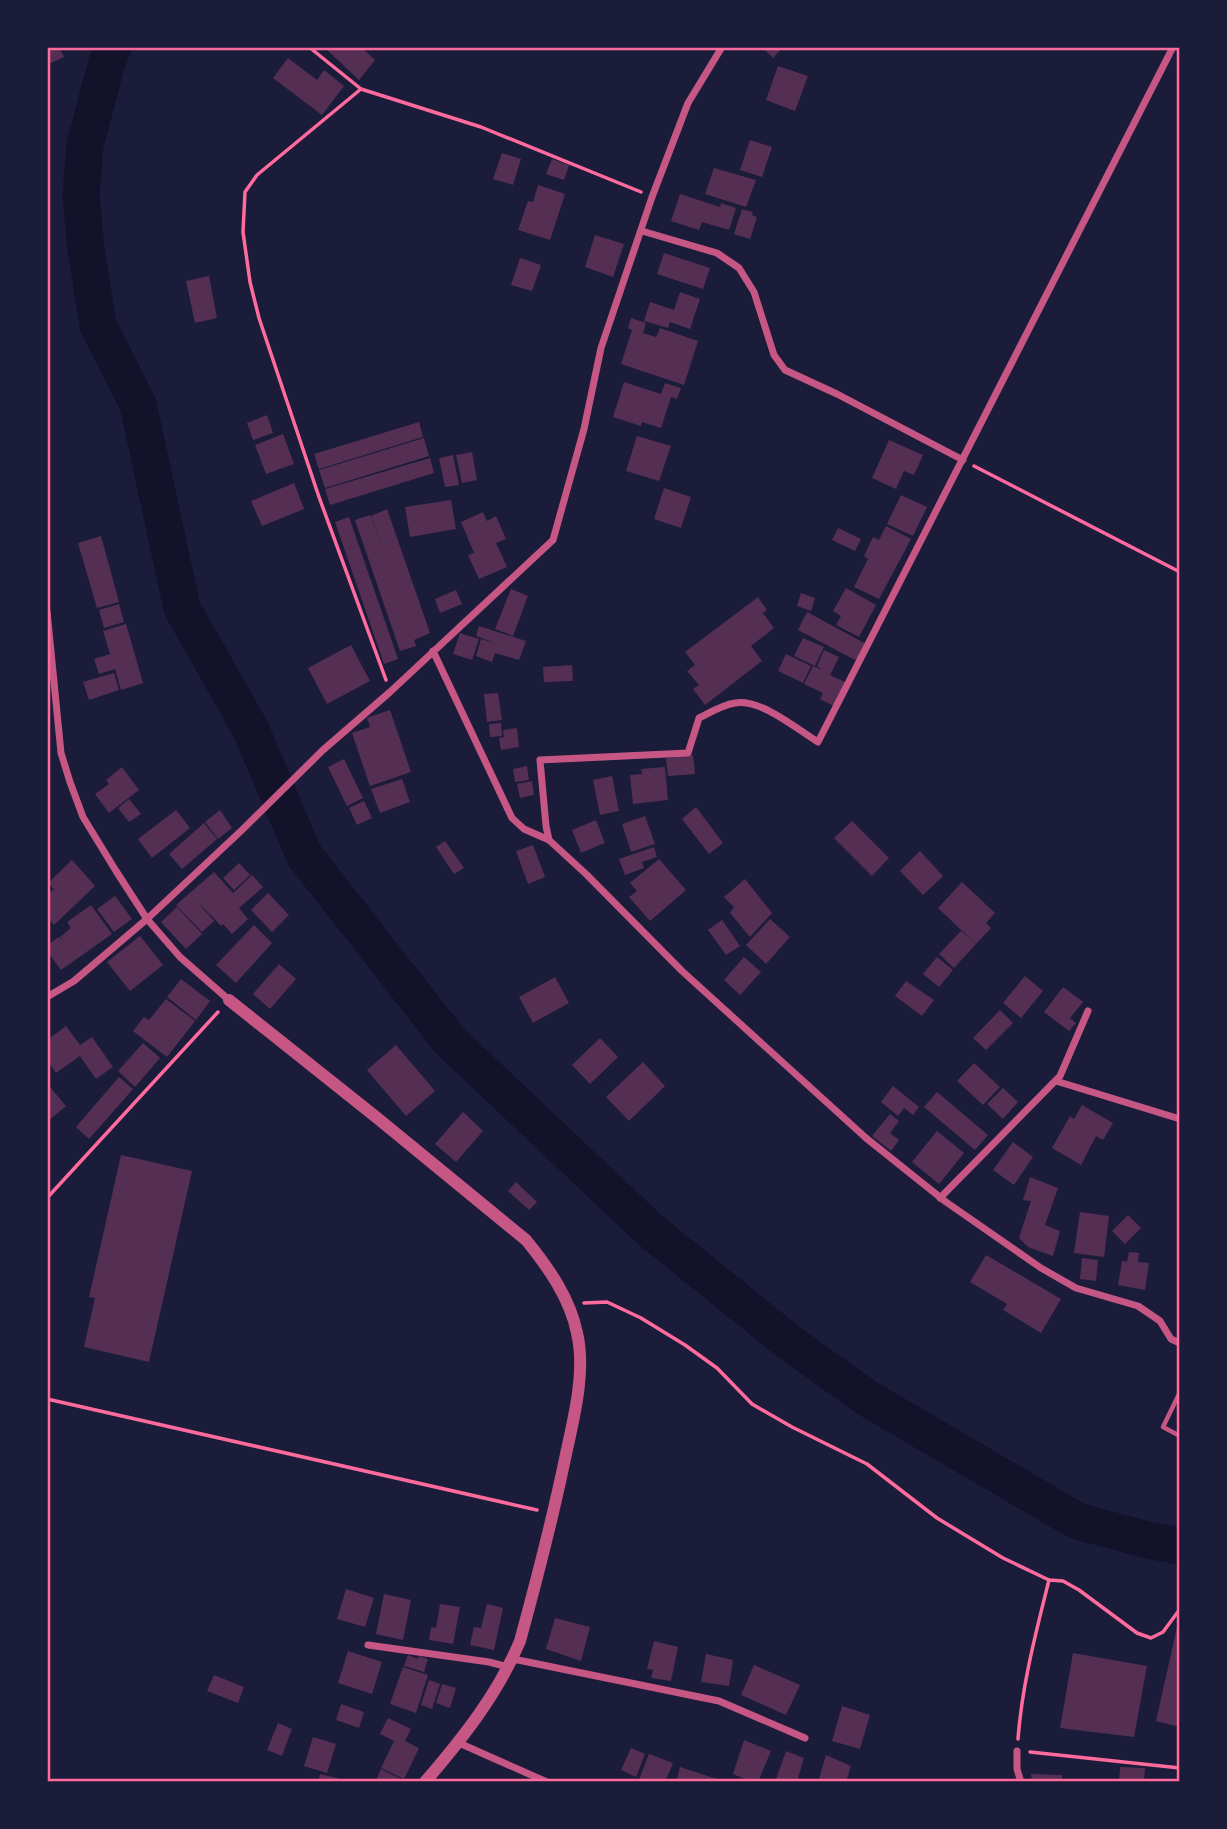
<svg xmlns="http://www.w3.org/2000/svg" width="1227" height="1829" font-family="'PT Sans Narrow',sans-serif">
  <rect width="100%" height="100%" fill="#1b1b3a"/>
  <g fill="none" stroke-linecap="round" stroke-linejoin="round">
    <path stroke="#12122b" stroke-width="37" d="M113,47L107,62L85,145L81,196L86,249L98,325L138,404L182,608L251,730L304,855L450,1041L650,1230L790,1343L867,1398L1077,1521L1148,1540L1180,1546"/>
  </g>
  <g fill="#542f53">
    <path d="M47,47H59L64,57L47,65Z"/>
    <path d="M324,47H361L375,60L359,80Z"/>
    <path d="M762,47H783L773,58Z"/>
    <path d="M288,58L317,80L324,70L344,86L322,115L273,78Z"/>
    <path d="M778,66L808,76L795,111L766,100Z"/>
    <path d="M750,140L772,147L762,177L740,170Z"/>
    <path d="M502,153L521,159L513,185L493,179Z"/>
    <path d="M552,159L569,165L564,180L546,174Z"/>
    <path d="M714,168L756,180L746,207L705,194Z"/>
    <path d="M538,185L565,194L550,240L518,230L528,201L533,202Z"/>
    <path d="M680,194L720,207L721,203L736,208L729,230L702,222L699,230L671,221Z"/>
    <path d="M742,209L753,212L752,215L757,217L750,239L734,234Z"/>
    <path d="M595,235L624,244L613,277L585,267Z"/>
    <path d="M664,253L710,268L703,289L657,274Z"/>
    <path d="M520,258L541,265L532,291L511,285Z"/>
    <path d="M209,276L217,318L195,323L186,281Z"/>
    <path d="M680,292L700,299L690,329L670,322L668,328L644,321L650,302L674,310Z"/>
    <path d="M631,318L646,323L643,333L656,337L660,328L698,341L684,385L621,364L632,330L628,328Z"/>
    <path d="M624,382L661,394L665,383L681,388L677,399L671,397L661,428L642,422L641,426L613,417Z"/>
    <path d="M267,415L273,433L253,440L247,423Z"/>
    <path d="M419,422L423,437L319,469L314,454Z"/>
    <path d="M283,434L294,464L266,474L255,445Z"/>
    <path d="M637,436L671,446L659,481L626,471Z"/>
    <path d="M424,438L429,456L325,488L319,470Z"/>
    <path d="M889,440L923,455L914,475L904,471L896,489L872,478Z"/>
    <path d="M472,452L477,480L462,483L456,455Z"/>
    <path d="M453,455L459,485L445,487L439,458Z"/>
    <path d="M430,458L434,473L330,505L325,489Z"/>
    <path d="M294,483L304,509L262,526L251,501Z"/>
    <path d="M664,488L691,497L681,528L654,519Z"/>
    <path d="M901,495L927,507L913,536L887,524Z"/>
    <path d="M451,500L456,529L410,537L405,507Z"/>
    <path d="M387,509L430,633L414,640L416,646L400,651L355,520L370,515L383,548L371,516Z"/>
    <path d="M483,512L487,521L496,516L506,539L496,543L507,567L479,579L468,555L474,553L461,522Z"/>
    <path d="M349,517L398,659L384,664L335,522Z"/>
    <path d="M886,526L911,539L879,599L854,587L868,559L864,556L873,537L879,540Z"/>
    <path d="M838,528L861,539L855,551L832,540Z"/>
    <path d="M101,536L119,602L97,608L78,543Z"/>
    <path d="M846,588L876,605L859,637L836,625L841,616L833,611Z"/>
    <path d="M511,589L528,596L513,636L495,629Z"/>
    <path d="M456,590L462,604L440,613L435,599Z"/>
    <path d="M801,593L815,598L811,611L797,606Z"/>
    <path d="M758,597L767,610L763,613L774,628L751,646L762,661L705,705L693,689L699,685L687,671L695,665L685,652Z"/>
    <path d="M119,604L124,622L104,628L99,610Z"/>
    <path d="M807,612L866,644L857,661L798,630Z"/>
    <path d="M126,624L143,683L121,690L115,669L99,674L94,659L110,654L103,631Z"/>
    <path d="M479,626L526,641L519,660L495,653L492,662L476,656L481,639L498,644L476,636Z"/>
    <path d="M460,633L479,639L472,660L453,654Z"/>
    <path d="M803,638L824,647L815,666L794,656Z"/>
    <path d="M351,645L370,681L327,704L308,668Z"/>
    <path d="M824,650L839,657L830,675L845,682L834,706L820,699L823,693L804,684L813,666L822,670L817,666Z"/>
    <path d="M786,654L811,666L803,683L778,671Z"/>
    <path d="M572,665L573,681L544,682L543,667Z"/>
    <path d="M114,673L119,690L89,700L83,682Z"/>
    <path d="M498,693L502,720L487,722L484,694Z"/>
    <path d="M390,710L411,772L370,786L352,733L370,727L367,718Z"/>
    <path d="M501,723L502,736L490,737L489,724Z"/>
    <path d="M517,728L519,747L501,750L499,738L504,737L503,730Z"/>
    <path d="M693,755L695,774L668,776L666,758Z"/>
    <path d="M344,759L363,798L347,806L328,767Z"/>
    <path d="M527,766L529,780L515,782L513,769Z"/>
    <path d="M122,767L139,790L109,813L95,794L109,784L106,780Z"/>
    <path d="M665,767L668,800L633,804L630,775L642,774L641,769Z"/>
    <path d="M612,776L619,811L600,815L593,780Z"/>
    <path d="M402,779L410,802L380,813L371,789Z"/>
    <path d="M532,781L534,795L520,798L517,784Z"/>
    <path d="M129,799L141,814L129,822L118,808Z"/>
    <path d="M364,801L372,818L357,825L349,808Z"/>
    <path d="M696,807L723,843L709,854L682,819Z"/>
    <path d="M176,810L190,828L152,858L138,839Z"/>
    <path d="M220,810L232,828L218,839L205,822Z"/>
    <path d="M645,816L655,844L631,852L622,824Z"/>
    <path d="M596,820L605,843L581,853L572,830Z"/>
    <path d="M852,821L889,858L872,876L834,838Z"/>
    <path d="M204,823L217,839L182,869L169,854Z"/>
    <path d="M445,841L464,868L454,874L436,847Z"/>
    <path d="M533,845L545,877L528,884L516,851Z"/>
    <path d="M654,847L657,857L642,862L644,868L625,875L619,859Z"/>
    <path d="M920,851L943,876L923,895L900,871Z"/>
    <path d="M659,859L686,890L650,921L629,897L637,891L630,883Z"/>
    <path d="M72,860L95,886L54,925L47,917V895L54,889L48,883Z"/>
    <path d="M239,863L250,875L234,890L223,878Z"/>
    <path d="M214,872L233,893L252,875L263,887L239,908L248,919L232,934L223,924L221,926L196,900L214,921L202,932L176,905Z"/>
    <path d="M745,879L772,913L750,937L730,913L734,907L724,897Z"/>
    <path d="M962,882L995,913L986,923L991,928L976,944L938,908Z"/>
    <path d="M268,893L289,915L272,932L251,910Z"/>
    <path d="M115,896L132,919L114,932L97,909Z"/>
    <path d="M91,905L112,934L61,970L47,951V945L59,937L64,942L60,937L71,928L67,922Z"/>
    <path d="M177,907L202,934L186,949L161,922Z"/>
    <path d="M770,919L790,937L766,964L746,945Z"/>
    <path d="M722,920L740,946L726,955L708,930Z"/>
    <path d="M254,925L272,943L236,983L216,965Z"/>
    <path d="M961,931L976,944L954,968L939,954Z"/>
    <path d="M140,936L163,965L130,991L107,962Z"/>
    <path d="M744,957L761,972L740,995L724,980Z"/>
    <path d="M937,957L953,970L939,987L923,974Z"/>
    <path d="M279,964L296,979L270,1009L253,994Z"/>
    <path d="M1025,976L1043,991L1021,1018L1003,1003Z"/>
    <path d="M555,977L569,1003L533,1023L519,997Z"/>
    <path d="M181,979L210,1001L196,1020L167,997Z"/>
    <path d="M906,981L934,1000L922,1016L895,996Z"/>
    <path d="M1063,987L1083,1002L1070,1018L1076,1023L1069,1031L1044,1012Z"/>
    <path d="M166,999L195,1021L167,1057L133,1031L144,1017L149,1020Z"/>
    <path d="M1000,1010L1013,1023L986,1050L973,1038Z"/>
    <path d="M66,1026L80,1045L92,1037L113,1067L96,1079L80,1056L56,1073L47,1060V1040Z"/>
    <path d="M600,1038L618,1057L590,1084L572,1065Z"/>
    <path d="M143,1043L160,1058L135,1087L118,1071Z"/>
    <path d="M396,1045L435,1091L406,1116L367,1070Z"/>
    <path d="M643,1062L665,1086L629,1121L606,1097Z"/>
    <path d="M974,1063L1000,1087L983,1105L957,1081Z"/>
    <path d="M119,1077L133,1089L89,1139L76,1127Z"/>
    <path d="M893,1086L919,1107L913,1115L904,1108L898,1116L881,1102Z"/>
    <path d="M50,1087L66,1106L47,1122V1089Z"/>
    <path d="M1003,1088L1018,1102L1003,1119L987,1104Z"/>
    <path d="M937,1092L988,1135L975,1150L924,1107Z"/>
    <path d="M1082,1105L1113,1123L1103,1140L1096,1136L1081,1165L1052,1148L1070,1116L1074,1119Z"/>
    <path d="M463,1112L483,1131L456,1162L435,1144Z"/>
    <path d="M890,1114L899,1121L890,1133L899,1140L891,1151L872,1136Z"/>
    <path d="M937,1131L964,1153L939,1184L912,1162Z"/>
    <path d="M1013,1142L1033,1157L1014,1185L993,1170Z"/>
    <path d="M121,1155L192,1171L149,1362L84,1347L95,1298L89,1297Z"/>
    <path d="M1030,1177L1058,1188L1045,1225L1060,1231L1053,1256L1028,1247L1019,1238L1031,1201L1023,1200Z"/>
    <path d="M516,1182L537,1202L529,1210L508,1191Z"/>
    <path d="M1080,1212L1109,1216L1104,1257L1074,1253Z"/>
    <path d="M1128,1215L1141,1228L1125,1244L1112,1231Z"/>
    <path d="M1129,1252L1139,1253L1138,1262L1149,1263L1145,1290L1118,1285L1122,1261L1127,1262Z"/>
    <path d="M986,1255L1061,1299L1041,1333L1003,1310L1007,1304L970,1282Z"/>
    <path d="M1082,1258L1098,1260L1096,1281L1080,1279Z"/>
    <path d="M346,1589L374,1598L365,1627L337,1619Z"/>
    <path d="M384,1594L411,1600L403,1640L376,1634Z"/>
    <path d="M440,1604L460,1607L453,1644L429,1640L431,1627L436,1628Z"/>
    <path d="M487,1604L503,1608L494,1650L470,1645L474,1627L481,1628Z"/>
    <path d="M555,1618L590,1627L581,1661L546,1649Z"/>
    <path d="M1177,1627H1180V1727L1156,1721Z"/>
    <path d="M654,1641L678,1647L671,1681L651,1678L653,1670L647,1669Z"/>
    <path d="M348,1651L382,1662L372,1694L338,1683Z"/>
    <path d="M1073,1653L1147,1666L1134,1737L1060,1728Z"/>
    <path d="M706,1654L733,1660L729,1686L701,1682Z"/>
    <path d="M408,1655L418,1659L419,1656L428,1659L424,1672L404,1666Z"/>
    <path d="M754,1665L800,1685L786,1715L741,1695Z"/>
    <path d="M403,1667L428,1675L416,1713L390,1704Z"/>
    <path d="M214,1675L244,1687L238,1703L207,1691Z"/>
    <path d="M429,1680L440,1684L432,1709L421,1705Z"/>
    <path d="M442,1684L456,1688L450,1708L436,1703Z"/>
    <path d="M341,1704L364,1712L359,1728L336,1720Z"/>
    <path d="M842,1706L870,1715L860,1749L832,1741Z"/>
    <path d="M388,1718L411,1729L405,1741L419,1748L404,1779L381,1768L394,1741L380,1734Z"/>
    <path d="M278,1723L292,1729L282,1756L267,1750Z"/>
    <path d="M313,1737L336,1744L327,1773L304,1766Z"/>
    <path d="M744,1740L771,1751L758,1782H752L733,1774Z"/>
    <path d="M631,1748L645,1754L636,1777L621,1770Z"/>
    <path d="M786,1751L804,1758L797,1782H775Z"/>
    <path d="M649,1754L673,1763L665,1782H638Z"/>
    <path d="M826,1755L851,1766L846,1782H818Z"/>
    <path d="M680,1767L717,1779L716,1782H676Z"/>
    <path d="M1120,1767L1145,1768L1144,1782H1119Z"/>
    <path d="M381,1769L407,1782H375Z"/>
    <path d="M320,1774L337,1778L348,1782H321L318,1781Z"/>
    <path d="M1031,1774L1062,1775V1782H1032Z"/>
  </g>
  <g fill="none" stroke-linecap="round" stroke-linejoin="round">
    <g stroke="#ff6b9d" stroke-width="3.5">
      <path d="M309,47L361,89L481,127L641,192"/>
      <path d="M361,89L257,175L245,192L243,232L250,282L259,318L319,497L386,680"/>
      <path d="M974,466L1180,572"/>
      <path d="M47,1198L218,1012"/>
      <path d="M584,1303L607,1302L641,1318L685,1345L717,1368L752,1404L792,1427L867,1464L937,1518L1003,1558L1049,1580L1063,1581L1079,1590L1137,1633L1151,1638L1163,1632L1180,1609"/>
      <path d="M47,1399L537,1510"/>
      <path d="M1018,1739C1022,1685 1036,1632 1049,1580"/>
      <path d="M1030,1752L1180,1768"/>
    </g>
    <path stroke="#c65784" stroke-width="4.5" d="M1180,1392L1163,1427L1180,1436"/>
    <g stroke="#c65784" stroke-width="7">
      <path d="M642,231L717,253L739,268L754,292L774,355L785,370L837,394L963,460"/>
      <path d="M47,611L61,753L70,782L83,817L116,871L147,919L180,957L229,1000"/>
      <path d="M433,651L512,818L524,829L549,840L586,874L682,971L866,1138L946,1202L1041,1268L1076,1288L1138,1306L1160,1321L1171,1339L1180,1343"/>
      <path d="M549,840L546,826L540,760L688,753L699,718C711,712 722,705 735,703C760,698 797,729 818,742L1173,47"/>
      <path d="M47,997L74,981L147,919L242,830L323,750L390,692L553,540L584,429L601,348L652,197L688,103L722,47"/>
      <path d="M1056,1081L1180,1119"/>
      <path d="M940,1198L1060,1076L1088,1011"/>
      <path d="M368,1645L489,1662L508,1667"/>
      <path d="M513,1659L719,1701L805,1738"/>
      <path d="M459,1743L547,1782"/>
      <path d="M1017,1751V1769L1021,1782"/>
    </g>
    <path stroke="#c65784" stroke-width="12" d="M229,1000L376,1117L526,1240C548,1267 570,1298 577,1333C586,1371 574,1417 566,1454C553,1517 537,1579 520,1641C498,1694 462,1739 425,1782"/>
  </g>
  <rect width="1227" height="1829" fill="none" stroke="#1b1b3a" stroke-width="98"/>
  <rect x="49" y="49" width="1129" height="1731" fill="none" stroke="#ff6b9d" stroke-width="2.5"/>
</svg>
